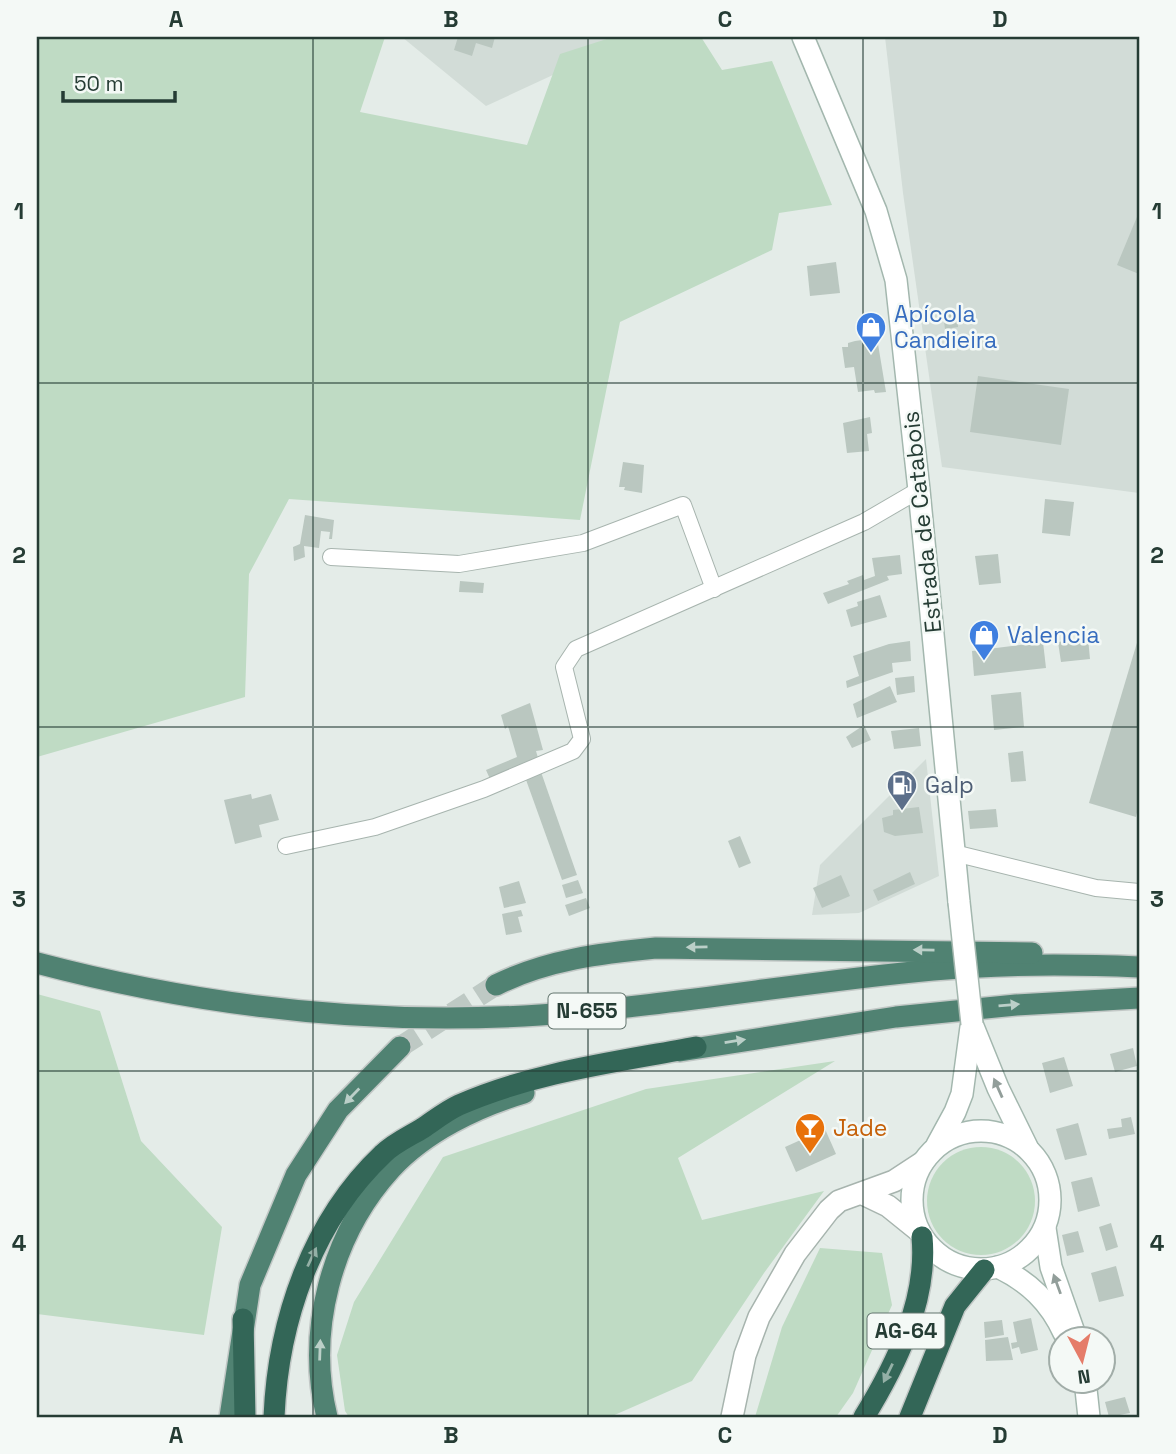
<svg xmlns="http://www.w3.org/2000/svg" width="1176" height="1454" font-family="'Space Grotesk',sans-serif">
  <rect width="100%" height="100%" fill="#e4ece8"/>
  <g fill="#d2dcd7">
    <path d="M402,37H635L486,106Z"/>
    <path d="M885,37H1139V493L942,467L903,193Z"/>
    <path d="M926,759L939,876L859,913L812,915L820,865Z"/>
  </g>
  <g fill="#bfdbc4">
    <path d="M37,37H385L360,112L527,145L560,54L613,37H701L722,70L772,61L832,205L779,213L772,250L620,322L580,520L289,499L249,574L245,697L37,757Z"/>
    <path d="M37,994L100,1011L141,1141L222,1227L204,1335L37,1314Z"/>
    <path d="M835,1061L678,1158L702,1220L824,1191L764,1273L692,1381L610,1417H349L345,1411L337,1355L354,1302L443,1157L646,1089Z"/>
    <circle cx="981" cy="1201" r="54"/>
    <path d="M820,1248L882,1253L892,1305L853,1393L836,1417H755L782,1327Z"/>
  </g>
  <g fill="#bac7c0">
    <path d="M458,37H495L492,48L476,43L472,56L454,50Z"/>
    <path d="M1139,212V274L1117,265Z"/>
    <path d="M836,262L840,293L810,296L807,266Z"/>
    <path d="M957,312L958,327L945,329L943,313Z"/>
    <path d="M877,338L886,392L875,393L874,390L858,392L854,367L845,368L842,347H848V343L855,341Z"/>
    <path d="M978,376L1069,389L1061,445L970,432Z"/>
    <path d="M870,417L872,433L867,434L869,451L847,453L843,423Z"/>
    <path d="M623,462L644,465L642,493L624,490L625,487H619Z"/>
    <path d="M1045,499L1074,502L1070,536L1042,533Z"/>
    <path d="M305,515L334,520L332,539H329L330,532L321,531L319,548L304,546L305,557L294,561L293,547L300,544Z"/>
    <path d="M998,554L1001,583L979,585L975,556Z"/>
    <path d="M900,555L902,574L887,576L889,580L828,604L823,593L849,584L847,581L863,575L864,580L875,576L872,558Z"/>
    <path d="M460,581L484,583L483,593L459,592Z"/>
    <path d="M880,595L887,617L851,627L846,610L858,606L857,602Z"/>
    <path d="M1139,636V804L1136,817L1089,803Z"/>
    <path d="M1088,638L1090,659L1061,662L1058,642Z"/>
    <path d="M910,641L911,661L892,663L893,672L847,688L846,681L859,676L853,656L889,644Z"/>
    <path d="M1043,642L1046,668L974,676L972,651Z"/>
    <path d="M914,676L915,692L897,695L895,678Z"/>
    <path d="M890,686L897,702L857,718L853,704Z"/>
    <path d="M1021,692L1024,727L994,730L991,695Z"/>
    <path d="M530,703L543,750L536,751L538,758L490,779L486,770L517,757L508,726L505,729L501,715Z"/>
    <path d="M864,725L871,740L852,748L846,737Z"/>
    <path d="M919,728L921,746L894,749L891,731Z"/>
    <path d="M1023,751L1026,781L1011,782L1008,753Z"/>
    <path d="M541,772L577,875L562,880L525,777Z"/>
    <path d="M251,794L252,799L271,794L279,820L259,825L262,837L235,844L224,800Z"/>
    <path d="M919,807L923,833L895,836L884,832L882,818L893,815V810Z"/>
    <path d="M996,809L998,827L970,829L968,811Z"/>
    <path d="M740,836L751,863L739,868L728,841Z"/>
    <path d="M910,872L915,884L878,901L873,890Z"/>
    <path d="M841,875L850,896L822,908L813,888Z"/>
    <path d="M578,880L583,893L566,898L562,885Z"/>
    <path d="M519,881L526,903L504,908L499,887Z"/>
    <path d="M586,898L590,908L569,916L565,905Z"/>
    <path d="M521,910L523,916L518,917L522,932L506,935L502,914Z"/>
    <path d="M1133,1048L1137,1066L1115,1072L1110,1054Z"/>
    <path d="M1064,1057L1073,1086L1050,1093L1042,1063Z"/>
    <path d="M1131,1117L1135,1134L1109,1139L1107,1129L1122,1127L1121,1119Z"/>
    <path d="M1078,1123L1087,1155L1065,1160L1056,1129Z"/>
    <path d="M825,1129L836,1154L796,1172L785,1147Z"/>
    <path d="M1092,1177L1100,1206L1078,1212L1071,1182Z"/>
    <path d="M1111,1223L1118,1247L1106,1251L1099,1227Z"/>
    <path d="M1078,1231L1084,1252L1067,1256L1062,1235Z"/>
    <path d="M1116,1266L1124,1296L1099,1302L1091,1273Z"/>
    <path d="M1031,1318L1038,1350L1021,1354L1019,1347L1012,1349L1011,1343L1017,1342L1013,1322Z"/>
    <path d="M1002,1320L1004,1335L985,1338L984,1322Z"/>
    <path d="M1008,1337L1013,1360L986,1361L985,1340Z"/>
    <path d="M1125,1397L1130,1413L1109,1417L1105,1402Z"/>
  </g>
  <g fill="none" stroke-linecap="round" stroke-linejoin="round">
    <path stroke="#bec9c4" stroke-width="21" stroke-dasharray="21 10" stroke-linecap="butt" d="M400,1047L496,985"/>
    <g stroke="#a7b4ae" stroke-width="18">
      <g id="minor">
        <path d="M331,557L459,564L583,543L683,505L714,589"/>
        <path d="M286,846L375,827L484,789L573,751L582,739L564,667L576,649L864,522L919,490"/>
        <path d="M954,853L1096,888L1139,892"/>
      </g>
    </g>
    <g stroke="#a7b4ae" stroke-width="24">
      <g id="tertiary">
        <path d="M863,1194L888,1206L919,1231"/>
        <path d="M732,1417L745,1355L759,1317L795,1254L829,1210L839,1201L894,1181L923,1162"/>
      </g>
    </g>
    <g stroke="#a3b7ae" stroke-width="24">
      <g id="secondary">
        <path d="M803,37L876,211L896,280L919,490L959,902"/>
        <path d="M972,1024L998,1088L1027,1147"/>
        <circle cx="981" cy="1200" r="69"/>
        <path d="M937,1145L955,1112L962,1094L971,1027"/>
        <path d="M1045,1228L1051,1267L1076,1338"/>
        <path d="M998,1267C1029,1282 1050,1302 1064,1333"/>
        <path d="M1085,1380L1089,1417"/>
      </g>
    </g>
    <g stroke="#c2c8c6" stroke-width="24">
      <g id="trunk">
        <path d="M37,963C200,1006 370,1026 540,1015C671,1006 801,982 933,970C1001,964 1071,964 1139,967"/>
        <path d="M496,985C546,960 602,953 656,948L1032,953"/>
        <path d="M680,1051L896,1017L1016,1005L1139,998"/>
        <path d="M230,1417L250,1285L296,1175L338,1110L400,1047"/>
        <path d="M327,1417C306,1331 331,1235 391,1169C425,1132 477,1107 524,1093"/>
      </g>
    </g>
    <g stroke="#c2c8c6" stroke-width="24">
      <g id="motorway">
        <path d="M243,1319L245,1417"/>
        <path d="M274,1417C278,1321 312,1221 383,1154C394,1143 410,1136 423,1128C435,1120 446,1111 459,1105C534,1072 617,1062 696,1047"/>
        <path d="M864,1417C896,1365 928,1300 922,1237"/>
        <path d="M910,1417L955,1306L984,1270"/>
      </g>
    </g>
    <use href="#minor" stroke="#fff" stroke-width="16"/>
    <use href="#tertiary" stroke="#fff" stroke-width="21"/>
    <use href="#secondary" stroke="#fff" stroke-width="21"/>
    <use href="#trunk" stroke="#508272" stroke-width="21"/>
    <use href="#motorway" stroke="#336657" stroke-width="21"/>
    <g stroke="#a3b7ae" stroke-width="24" stroke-linecap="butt">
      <path id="secondary-bridge" d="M959,902L972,1024"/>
    </g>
    <use href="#secondary-bridge" stroke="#fff" stroke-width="21"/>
  </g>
  <defs><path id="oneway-solid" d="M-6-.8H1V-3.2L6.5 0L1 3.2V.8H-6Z" transform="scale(1.75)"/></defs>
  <g fill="#bbcfc8">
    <use href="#oneway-solid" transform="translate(697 947) rotate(179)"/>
    <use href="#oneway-solid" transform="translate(924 950) rotate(-179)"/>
    <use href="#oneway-solid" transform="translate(1009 1005) rotate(-5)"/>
    <use href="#oneway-solid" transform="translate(735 1041) rotate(-9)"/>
    <use href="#oneway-solid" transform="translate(352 1096) rotate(134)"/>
    <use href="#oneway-solid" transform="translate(320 1350) rotate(-88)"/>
  </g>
  <g fill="#929e9a">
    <use href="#oneway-solid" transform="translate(998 1088) rotate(-114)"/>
    <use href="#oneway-solid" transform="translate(1057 1284) rotate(-110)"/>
  </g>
  <g fill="#94b0a6">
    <use href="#oneway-solid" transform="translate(312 1257) rotate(-65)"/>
    <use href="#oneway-solid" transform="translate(888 1373) rotate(116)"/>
  </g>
  <path fill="none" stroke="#253c34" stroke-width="2" stroke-opacity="0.55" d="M313,37V1417M588,37V1417M863,37V1417M37,383H1139M37,727H1139M37,1071H1139"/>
  <defs>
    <g id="shop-pin" transform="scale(1.575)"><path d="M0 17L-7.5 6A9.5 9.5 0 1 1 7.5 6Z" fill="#3f7fe0" stroke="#f4f9f6"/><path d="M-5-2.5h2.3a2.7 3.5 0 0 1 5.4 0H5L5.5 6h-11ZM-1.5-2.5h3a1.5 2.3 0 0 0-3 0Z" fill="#fff"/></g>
    <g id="fuel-pin" transform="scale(1.575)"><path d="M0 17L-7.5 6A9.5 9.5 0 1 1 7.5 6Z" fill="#5c6f8a" stroke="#f4f9f6"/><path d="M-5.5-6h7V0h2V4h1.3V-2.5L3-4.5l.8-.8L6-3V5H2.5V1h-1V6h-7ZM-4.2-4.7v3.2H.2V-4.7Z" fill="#fff"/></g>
    <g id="bar-pin" transform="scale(1.575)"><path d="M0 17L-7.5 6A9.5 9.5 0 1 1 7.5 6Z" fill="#e8710a" stroke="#f4f9f6"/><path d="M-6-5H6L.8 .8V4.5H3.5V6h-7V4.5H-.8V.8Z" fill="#fff"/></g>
  </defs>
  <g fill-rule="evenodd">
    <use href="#shop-pin" x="871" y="327"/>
    <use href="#shop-pin" x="984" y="635"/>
    <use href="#fuel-pin" x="902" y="785"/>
    <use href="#bar-pin" x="810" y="1128"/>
  </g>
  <g text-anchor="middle" stroke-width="5" stroke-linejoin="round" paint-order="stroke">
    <g fill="#f4f9f6" stroke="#63756e" stroke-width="2">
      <rect x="548.5" y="993.5" width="77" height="35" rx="5"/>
      <rect x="867.5" y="1313.5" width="77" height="35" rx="5"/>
    </g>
    <g font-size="21" font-weight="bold" fill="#253c34">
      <text x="587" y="1018">N-655</text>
      <text x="906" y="1338">AG-64</text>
    </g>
    <g font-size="23" fill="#366cbe" stroke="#f4f9f6" text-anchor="start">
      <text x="894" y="322">Apícola<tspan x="894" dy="26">Candieira</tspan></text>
      <text x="1007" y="643">Valencia</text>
    </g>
    <g font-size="23" fill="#253c34" stroke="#f4f9f6">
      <text transform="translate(922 522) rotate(-96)" y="8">Estrada de Catabois</text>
    </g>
    <g font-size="23" fill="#4e5e75" stroke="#f4f9f6" text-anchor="start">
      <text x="925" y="793">Galp</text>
    </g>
    <g font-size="23" fill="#c56008" stroke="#f4f9f6" text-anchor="start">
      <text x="833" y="1136">Jade</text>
    </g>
  </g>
  <rect width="1176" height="1454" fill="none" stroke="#f4f9f6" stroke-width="77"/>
  <g transform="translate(1082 1360) rotate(173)"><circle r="33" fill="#f4f9f6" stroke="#a1ada8" stroke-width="2"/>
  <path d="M0-5L12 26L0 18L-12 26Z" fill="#e57c69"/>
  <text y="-10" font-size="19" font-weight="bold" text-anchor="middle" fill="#253c34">N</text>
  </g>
  <path d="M63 91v10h112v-10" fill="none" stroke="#253c34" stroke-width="3.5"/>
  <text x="74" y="91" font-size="21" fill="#253c34" stroke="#f4f9f6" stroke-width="5" paint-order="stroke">50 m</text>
  <rect x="38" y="38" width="1100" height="1378" fill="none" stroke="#253c34" stroke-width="2.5"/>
  <g font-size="23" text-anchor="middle" font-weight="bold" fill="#253c34">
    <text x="176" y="27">A</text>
    <text x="451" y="27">B</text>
    <text x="725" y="27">C</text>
    <text x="1000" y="27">D</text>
    <text x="19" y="219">1</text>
    <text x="1157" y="219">1</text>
    <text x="19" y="563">2</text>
    <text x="1157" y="563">2</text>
    <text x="19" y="907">3</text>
    <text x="1157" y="907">3</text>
    <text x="19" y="1251">4</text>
    <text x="1157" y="1251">4</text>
    <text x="176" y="1443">A</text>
    <text x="451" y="1443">B</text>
    <text x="725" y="1443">C</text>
    <text x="1000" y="1443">D</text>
  </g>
</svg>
